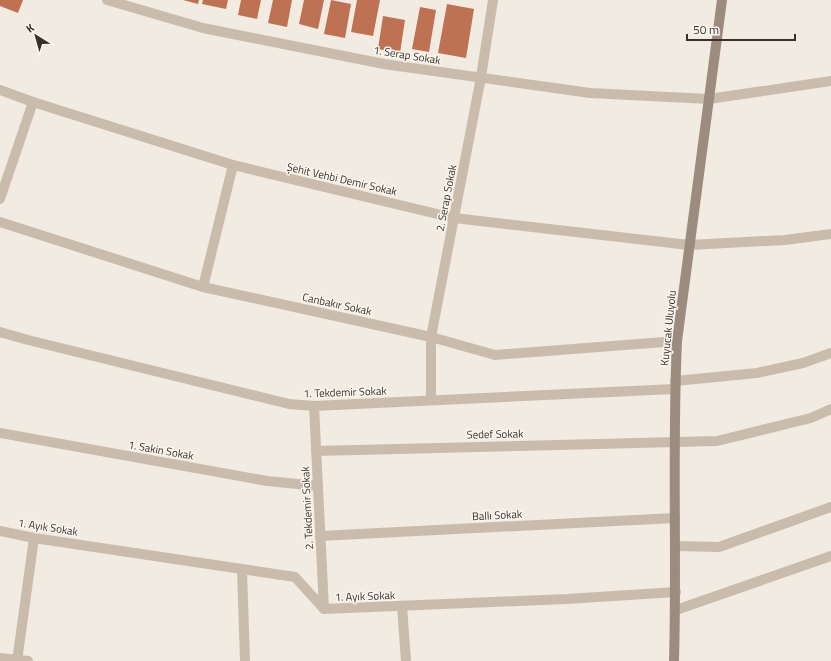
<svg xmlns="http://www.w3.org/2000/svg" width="831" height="661" font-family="'Titillium Web',sans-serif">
  <rect width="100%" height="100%" fill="#f2ebe1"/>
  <g fill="#bf7153">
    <path d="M0,0H23L18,13L0,6Z"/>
    <path d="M183,0H199L198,4Z"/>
    <path d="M203,0H228L226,9L202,4Z"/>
    <path d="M241,0H261L257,19L238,15Z"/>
    <path d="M273,0H292L287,27L268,23Z"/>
    <path d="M304,0H324L318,29L299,24Z"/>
    <path d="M331,0L351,4L345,38L324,34Z"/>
    <path d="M357,0H380L373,36L351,32Z"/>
    <path d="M447,4L474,9L466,58L438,53Z"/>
    <path d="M420,7L436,10L429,52L412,49Z"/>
    <path d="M383,16L405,20L400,53L378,49Z"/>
  </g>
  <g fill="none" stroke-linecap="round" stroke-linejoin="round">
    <g stroke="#cabcad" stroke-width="10">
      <path d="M107,0L203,28L384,64L590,93L709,99L831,81"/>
      <path d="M0,90L33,102L233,165L454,218L689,245L785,240L831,234"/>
      <path d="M0,199L33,102"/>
      <path d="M0,222L203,287L431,337L495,355L677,341"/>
      <path d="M203,287L233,165"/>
      <path d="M0,332L28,340L289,404L314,406L675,389"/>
      <path d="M675,381L757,373L803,363L831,353"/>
      <path d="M431,400V337L481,77L493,0"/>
      <path d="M314,406L324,609"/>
      <path d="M0,433L267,481L318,486"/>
      <path d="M316,451L717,441L811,418L831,409"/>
      <path d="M0,531L34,538L295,577L324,609L567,599L676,592"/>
      <path d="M320,536L675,518"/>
      <path d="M675,546L719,547L831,507"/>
      <path d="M242,570L245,661"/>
      <path d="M402,606L406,661"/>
      <path d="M676,610L831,556"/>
      <path d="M0,658L28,661"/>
      <path d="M17,661L34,538"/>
    </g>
    <path stroke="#9e8b7f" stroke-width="10" d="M674,661C677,554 672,448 677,341L722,0"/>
  </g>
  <g text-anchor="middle" stroke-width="3" stroke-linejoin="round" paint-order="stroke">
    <g font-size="11" fill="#39302b" stroke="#faf5ee">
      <text transform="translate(407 55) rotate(9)" y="4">1. Serap Sokak</text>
      <text transform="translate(342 179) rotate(13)" y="4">Şehit Vehbi Demir Sokak</text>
      <text transform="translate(446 198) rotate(-79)" y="4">2. Serap Sokak</text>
      <text transform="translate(337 304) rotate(12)" y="4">Canbakır Sokak</text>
      <text transform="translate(668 328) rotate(-84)" y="4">Kuyucak Uluyolu</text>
      <text transform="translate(345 392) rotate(-2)" y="4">1. Tekdemir Sokak</text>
      <text transform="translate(495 434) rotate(-1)" y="4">Sedef Sokak</text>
      <text transform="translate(161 450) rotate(10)" y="4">1. Sakin Sokak</text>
      <text transform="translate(307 508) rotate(-93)" y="4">2. Tekdemir Sokak</text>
      <text transform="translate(497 515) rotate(-3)" y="4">Ballı Sokak</text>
      <text transform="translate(48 527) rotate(9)" y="4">1. Ayık Sokak</text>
      <text transform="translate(365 596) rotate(-2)" y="4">1. Ayık Sokak</text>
    </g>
  </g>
  <g transform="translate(36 36) rotate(323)" stroke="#faf5ee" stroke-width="3" paint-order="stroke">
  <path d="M0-3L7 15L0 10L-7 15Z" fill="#39302b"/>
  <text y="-6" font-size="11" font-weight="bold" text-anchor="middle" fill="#39302b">K</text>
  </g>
  <path d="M687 34v6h108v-6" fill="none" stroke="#39302b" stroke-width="2"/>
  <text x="693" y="34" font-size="12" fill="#39302b" stroke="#faf5ee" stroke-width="3" paint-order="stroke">50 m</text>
</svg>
